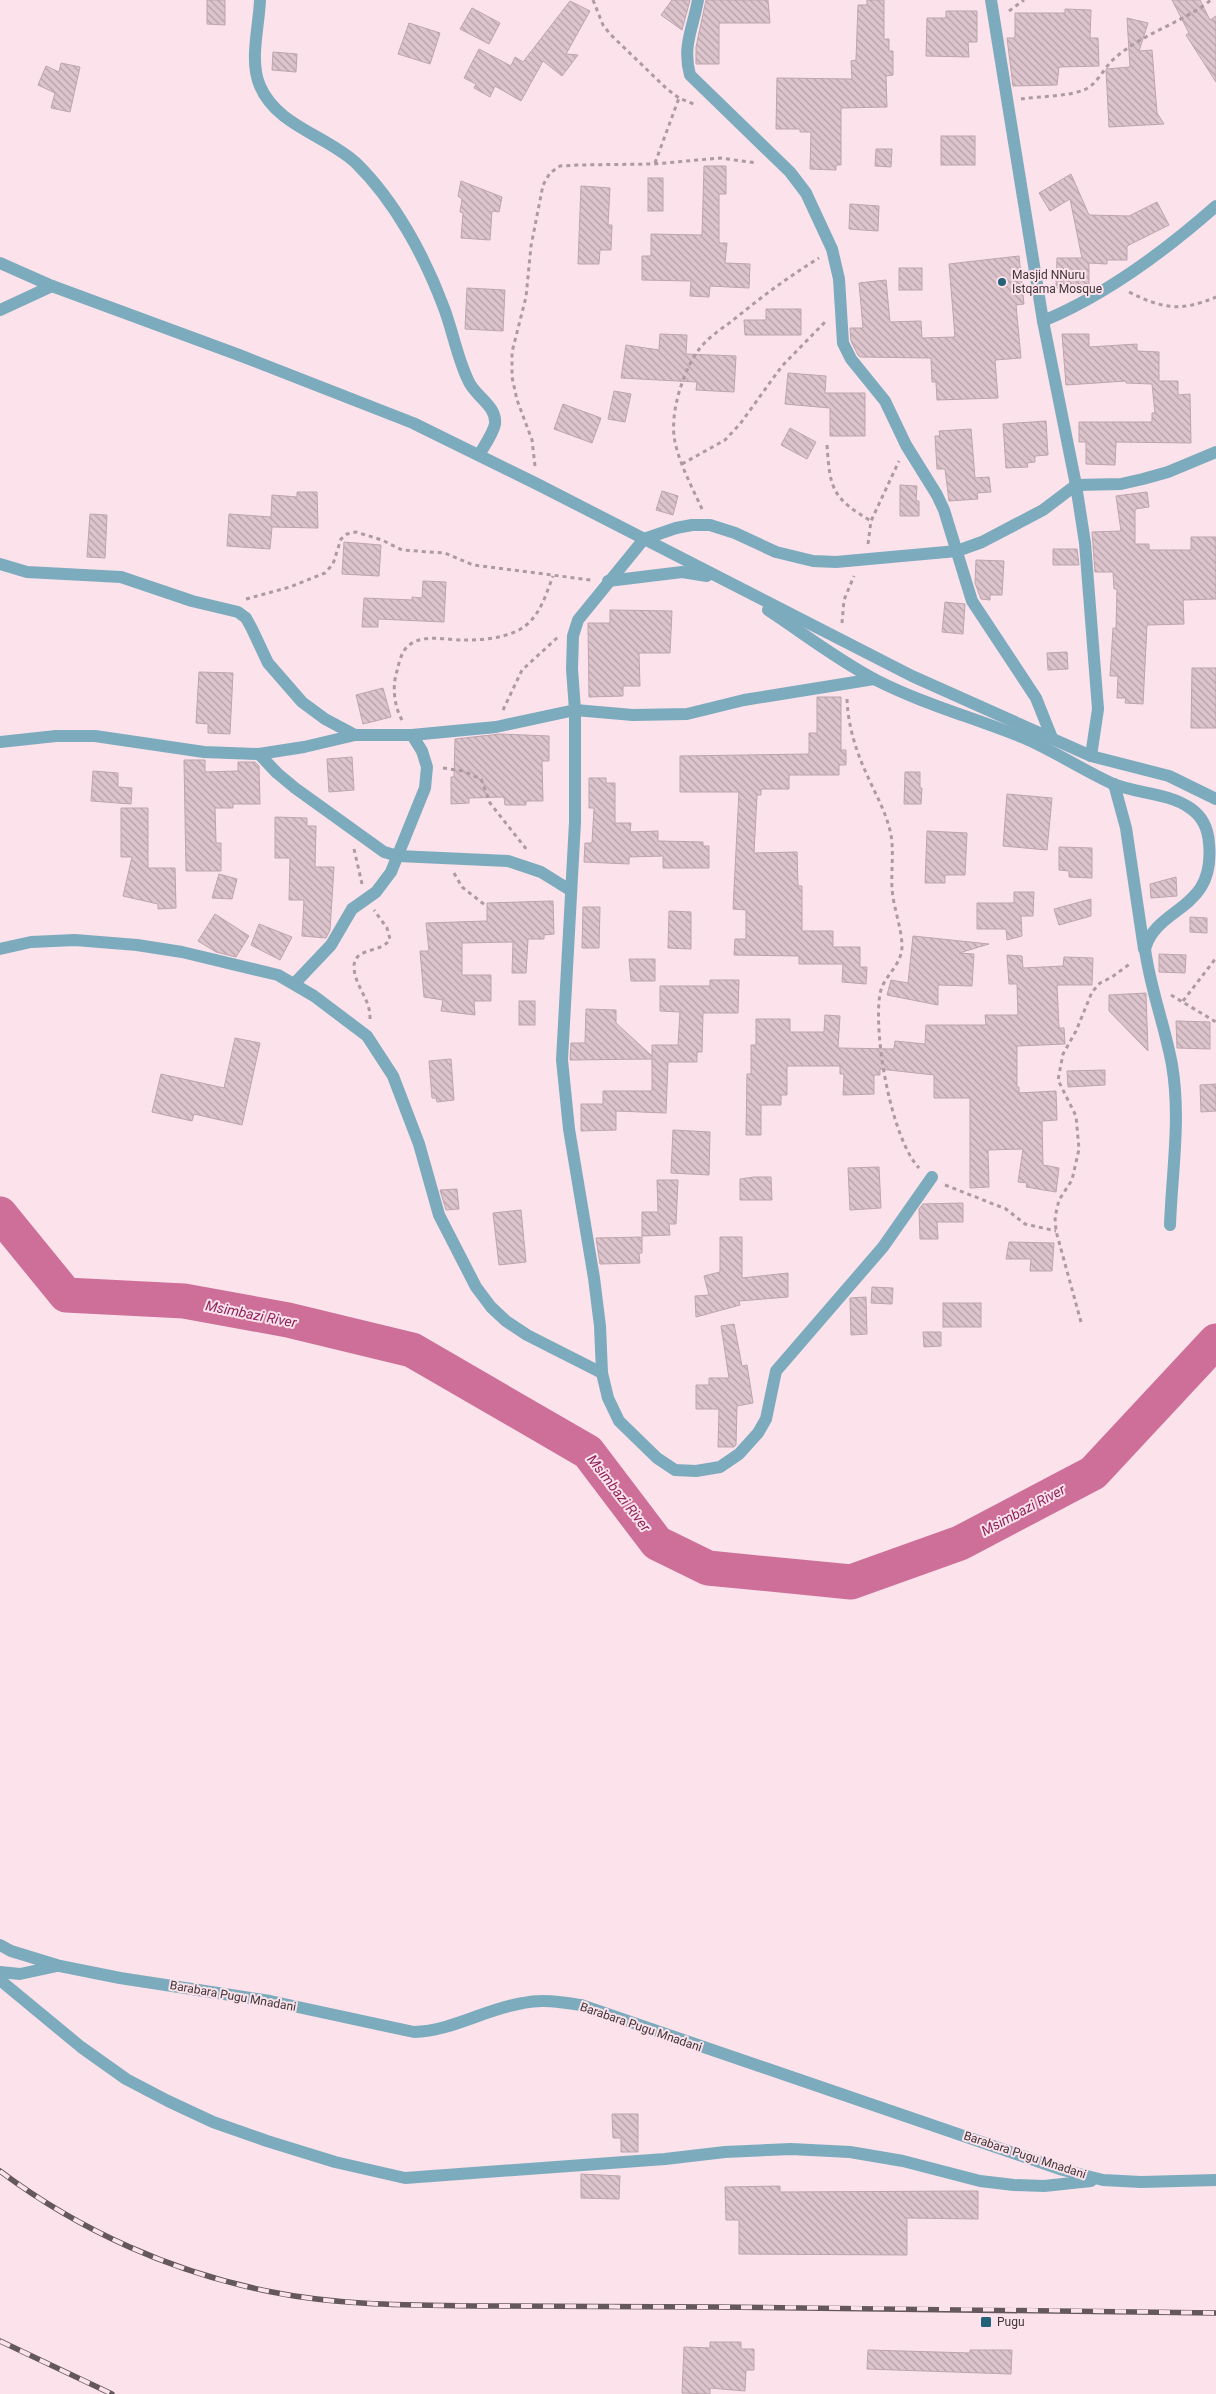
<svg xmlns="http://www.w3.org/2000/svg" width="1216" height="2394" font-family="Roboto,sans-serif">
  <defs>
    <pattern id="building-back-hatch" width="6" height="6" patternUnits="userSpaceOnUse" patternTransform="scale(1.25)"><rect width="6" height="6" fill="#ddc4cd"/><path d="M-1 5l2 2M0 0l6 6M5-1l2 2" fill="none" stroke="#b5a0a7"/></pattern>
  </defs>
  <rect width="100%" height="100%" fill="#fbe2eb"/>
  <g fill="none" stroke-linecap="round" stroke-linejoin="round">
    <path stroke="#cd6f98" stroke-width="35" d="M0,1214L66,1295L184,1301L288,1320L412,1350L588,1452L657,1543L708,1568L851,1582L960,1543L1093,1473L1216,1341"/>
  </g>
  <g fill="url(#building-back-hatch)" stroke="#bda6ae">
    <path d="M207,0H225V25L207,24Z"/>
    <path d="M672,0H690L682,30L661,15Z"/>
    <path d="M706,0H768L770,23H719V64H696V47Z"/>
    <path d="M867,0H884V39H889V51H893V75L886,76L887,107L841,108V165H836V170L810,169L811,132H800V129H776L777,78L852,79L851,61L856,60L858,5H867Z"/>
    <path d="M1172,0H1200L1210,20L1216,16V82L1186,35L1189,33Z"/>
    <path d="M570,1L590,11L566,54L578,55L562,76L543,61L521,101L495,86L490,97L474,88L476,84L464,78L479,49L511,66L515,57L523,62Z"/>
    <path d="M472,8L500,23L489,44L460,29Z"/>
    <path d="M1065,9L1091,10L1090,38H1098L1099,66L1059,67L1057,85L1013,86L1007,38H1015V13H1065Z"/>
    <path d="M946,11H977V42H968L969,57L926,56L927,18H946Z"/>
    <path d="M1127,18L1148,23L1139,51L1152,50L1157,113L1164,124L1109,127L1106,69L1130,67Z"/>
    <path d="M409,23L440,33L430,64L398,54Z"/>
    <path d="M273,52L297,54L296,72L272,70Z"/>
    <path d="M61,63L80,67L70,112L51,108L55,93L38,85L46,66L59,72Z"/>
    <rect x="941" y="136" width="34" height="29"/>
    <path d="M876,149H892L891,167L875,166Z"/>
    <path d="M704,166H726V194H719V243H727L725,263L750,264L749,288L710,286L709,297L690,296L691,281L642,280V256H651V234L702,235Z"/>
    <path d="M1071,174L1089,215L1129,216L1157,202L1169,225L1127,246V260H1107V264L1089,263V289L1056,288L1057,258H1082L1070,199L1050,211L1039,193Z"/>
    <rect x="648" y="178" width="15" height="33"/>
    <path d="M461,181L502,197L499,212L492,211L490,240L461,238L463,213L460,212L462,199L458,196Z"/>
    <path d="M581,186L610,188L608,225H612L611,250H600L599,264H578Z"/>
    <path d="M850,204L879,206L878,231L849,229Z"/>
    <path d="M1019,256L1024,304L1016,305L1021,358L995,360L998,398L937,400L936,382H932L931,358L860,357L858,355L851,341L850,328H863L859,283L886,280L890,322L921,321L922,338L955,337L949,264Z"/>
    <rect x="899" y="268" width="23" height="22"/>
    <path d="M467,288L505,290L503,331L465,329Z"/>
    <path d="M766,309H801V335H745L744,320H766Z"/>
    <path d="M660,334L687,335L686,354L736,356L734,392L696,390L697,382L621,378L626,345L659,350Z"/>
    <path d="M1062,334H1089V347L1137,344V351L1159,352V381H1178V395L1190,394L1191,443L1116,442L1115,465L1086,464V442H1079V422H1152V413H1155L1152,384L1126,383V381L1066,385Z"/>
    <path d="M788,373L826,376L825,393H865V436H830V408L785,404Z"/>
    <path d="M614,391L631,394L625,422L608,419Z"/>
    <path d="M563,404L601,418L592,443L554,429Z"/>
    <path d="M1046,421L1048,455L1035,456V462L1027,463L1028,467L1006,468L1003,424Z"/>
    <path d="M790,428L816,442L807,459L781,445Z"/>
    <path d="M971,429L975,478L989,477L991,492L977,493L978,499L949,501L945,469H937L935,436H940L939,431Z"/>
    <path d="M900,485L917,486L916,501H919V516H900Z"/>
    <path d="M662,491L678,496L673,515L656,510Z"/>
    <path d="M297,492H317L318,528L272,527L270,549L227,546L229,514L271,517L272,495L297,497Z"/>
    <path d="M1147,492L1149,507L1135,509V544H1149V550H1191V537H1216V599L1183,600L1184,624L1147,625L1143,704L1125,703L1126,698H1117L1118,676H1110L1113,628H1116L1117,589H1114L1113,572H1095L1092,532L1121,531L1116,496Z"/>
    <path d="M90,514L107,515L105,558L87,557Z"/>
    <path d="M344,542L381,545L379,576L342,574Z"/>
    <path d="M1053,549H1077L1079,565H1053Z"/>
    <path d="M976,560L1004,561L1002,595H990V600L981,599L975,583Z"/>
    <path d="M423,581L446,582L444,622L378,619V627H362L364,598L412,600V597L422,598Z"/>
    <path d="M945,602L965,604L963,634L942,632Z"/>
    <path d="M610,610L672,611L670,653H639L640,686H623V696L589,697L588,623H610Z"/>
    <path d="M1067,652L1068,669L1048,670L1047,653Z"/>
    <path d="M1192,668H1216V728H1191Z"/>
    <path d="M199,672L233,673L230,734L208,733V724L196,723Z"/>
    <path d="M383,688L391,717L363,724L356,695Z"/>
    <path d="M817,697H841V750H846V765H839V775H789V789H761V795H757L754,853L797,852L798,886H802V931H833V947H860V967H867L866,984L842,982L843,964H799V956L734,955L735,939H746V910L733,909L739,792H680V756L809,754V733H817Z"/>
    <path d="M500,734L549,736V761H542L543,801H526V805H505L504,797L469,798V803L451,804V777H454L455,739Z"/>
    <path d="M352,757L354,790L329,792L327,759Z"/>
    <path d="M184,760H205V772L238,771V762H255L259,766L260,804H233V808H215L216,843H221V871H186Z"/>
    <path d="M93,771L118,773V787L132,788L131,804L91,801Z"/>
    <path d="M905,772H920V788H922L921,804H904Z"/>
    <path d="M589,778H606V783H615V823H631L630,832L658,831V841L703,842V846H709V868H663V856L629,857V864L584,862L585,843H592L594,808H589Z"/>
    <path d="M1007,794L1052,798L1047,850L1003,846Z"/>
    <path d="M121,808H148V868H175L176,908L158,909V904L123,896L132,857H121Z"/>
    <path d="M275,817L307,818V826H316L315,867H334L330,930L326,938L302,936L304,900H289L290,858H275Z"/>
    <path d="M927,831L967,833L965,875H945V883H925Z"/>
    <path d="M1059,847L1092,848V878L1069,877V871L1059,870Z"/>
    <path d="M219,874L237,879L232,899L212,898Z"/>
    <path d="M1176,877L1177,896L1151,898L1150,884Z"/>
    <path d="M1014,892H1034L1033,916H1021L1022,936L1007,940L1006,929H977V903H1014Z"/>
    <path d="M1091,899V916L1059,925L1054,909Z"/>
    <path d="M553,901L554,934L544,935V939H528L526,973H512L513,942L462,943V975H491V1001H474L475,1015L441,1011L443,1000L424,997L420,951H429L426,923L487,921V903Z"/>
    <path d="M583,907H600L599,948H582Z"/>
    <path d="M669,911L691,912V949L668,948Z"/>
    <path d="M215,914L249,936L236,957L216,952L198,941Z"/>
    <path d="M1190,917L1207,918V933L1190,932Z"/>
    <path d="M259,924L292,937L280,960L251,945Z"/>
    <path d="M913,936L989,944L959,953L974,954L972,986L938,985V1005L887,995L891,980L908,983Z"/>
    <path d="M1159,954L1186,955L1185,973L1159,972Z"/>
    <path d="M1007,955L1022,956L1023,968L1063,966L1064,957L1093,958L1092,985H1057L1059,1028H1064L1065,1044L1017,1046V1087H1019V1093L1056,1091L1057,1120L1042,1121L1043,1165L1059,1168L1056,1192L1026,1187L1027,1183L1018,1182L1023,1149L988,1150L989,1187L970,1188V1098H934V1075L880,1069V1075H874V1094L843,1095L844,1074H840V1066H787V1095H781V1105H761V1135H746L747,1074H751V1045H756V1019H790V1032H824L825,1015L840,1016L838,1048L894,1049L895,1041L925,1044L926,1025H986L985,1015H1018L1017,984H1009Z"/>
    <path d="M629,959H655V981H631Z"/>
    <path d="M710,980H739L738,1013H703L702,1052H697V1062H668L666,1113L616,1111V1130L581,1131V1104H603V1091H652V1059L570,1060L571,1043H585L586,1009L616,1010V1023L652,1056V1045H678L680,1012L660,1011V986H710Z"/>
    <path d="M1146,993V995L1148,1051L1109,1011V995Z"/>
    <rect x="519" y="1001" width="16" height="24"/>
    <path d="M1176,1021L1210,1022V1049L1177,1048Z"/>
    <path d="M235,1038L260,1043L242,1125L194,1114L192,1121L152,1112L161,1074L224,1088Z"/>
    <path d="M451,1059L454,1100L437,1102L436,1098H432L429,1061Z"/>
    <path d="M1105,1070V1085L1068,1087L1067,1071Z"/>
    <path d="M1216,1084V1111L1201,1112L1200,1085Z"/>
    <path d="M673,1130L710,1132L709,1175L671,1173Z"/>
    <path d="M879,1167L881,1208L850,1210L848,1168Z"/>
    <path d="M754,1177H771L772,1200H740V1179Z"/>
    <path d="M657,1180H678L676,1224H669L670,1235L642,1236V1212H658Z"/>
    <path d="M457,1189L459,1209L446,1210L440,1190Z"/>
    <path d="M963,1203V1222H937L938,1239H920L919,1209L923,1204Z"/>
    <path d="M521,1210L526,1262L499,1265L493,1213Z"/>
    <path d="M642,1237V1253H639L640,1263L600,1264L596,1238Z"/>
    <path d="M720,1237H742V1278L788,1273V1297L739,1301L740,1305L696,1317L695,1296L709,1295L704,1276L720,1272Z"/>
    <path d="M1009,1242L1054,1243L1052,1271H1030L1031,1259H1006Z"/>
    <path d="M872,1287L893,1288L892,1304L871,1303Z"/>
    <path d="M866,1297L867,1334L851,1335L850,1298Z"/>
    <rect x="943" y="1303" width="38" height="24"/>
    <path d="M734,1324L742,1366L747,1365L753,1403L737,1406L736,1445L734,1447H718L719,1409H696V1385H709V1378H729L721,1326Z"/>
    <path d="M923,1332H941V1346L924,1347Z"/>
    <path d="M612,2114H638V2152H621V2138H613Z"/>
    <path d="M581,2174L620,2176L619,2199L581,2198Z"/>
    <path d="M780,2186V2192L978,2191V2219L907,2218V2255L739,2254V2220H726L725,2187Z"/>
    <path d="M710,2342H741V2349H754V2370H746L745,2391L710,2388V2394L682,2393L684,2347L710,2348Z"/>
    <path d="M868,2350L970,2353V2350H1012L1011,2374L867,2369Z"/>
  </g>
  <g fill="none" stroke-linecap="round" stroke-linejoin="round">
    <g stroke="#ad9ba1" stroke-width="3" stroke-dasharray="4 4" stroke-linecap="butt">
      <path d="M593,0L603,25L610,34L667,89L679,98L696,105"/>
      <path d="M1009,11L1024,0"/>
      <path d="M1021,99C1041,96 1068,97 1086,89C1099,82 1104,67 1115,58C1143,33 1182,23 1211,0"/>
      <path d="M655,163L679,98"/>
      <path d="M1129,292C1163,309 1181,312 1216,297"/>
      <path d="M827,445C830,489 832,498 871,521"/>
      <path d="M682,464L725,440L740,424L782,366L825,322"/>
      <path d="M535,466L532,440L517,400L512,377V352L526,297L531,246L543,185L550,173L560,166L577,165L654,164L720,158L757,163"/>
      <path d="M702,509C692,487 680,465 675,442C669,414 683,370 700,348C709,337 721,329 732,321C760,298 788,277 819,258"/>
      <path d="M868,544L871,521L899,461"/>
      <path d="M246,599L290,587L325,573L333,564L341,539L347,534L356,532L382,540L402,550L445,553L473,565L591,580"/>
      <path d="M842,623L844,600L854,576"/>
      <path d="M847,699C848,726 856,751 867,775C876,795 887,814 891,835C894,852 891,870 892,888C893,907 902,928 902,947C901,967 883,976 880,994C873,1034 891,1138 919,1168"/>
      <path d="M503,710L522,670L558,637"/>
      <path d="M402,720C394,706 392,686 397,671C399,663 401,653 407,647C422,632 448,641 466,640C484,640 503,638 519,630C539,619 545,597 553,576"/>
      <path d="M443,768L463,771L481,779L490,803L527,850"/>
      <path d="M354,849L362,884"/>
      <path d="M454,873L462,887L485,905"/>
      <path d="M1171,995L1216,1022"/>
      <path d="M1183,1001L1216,958"/>
      <path d="M370,1019C371,1000 355,986 354,968C353,946 382,954 390,939L387,928L374,910"/>
      <path d="M945,1185L1006,1209L1025,1224L1056,1231"/>
      <path d="M1081,1322L1056,1231L1055,1217L1059,1200L1072,1180L1079,1149L1076,1116L1058,1080L1063,1054L1076,1031L1092,992L1100,983L1112,977L1131,963"/>
    </g>
    <g stroke="#7cabbd" stroke-width="12">
      <path d="M260,0C259,27 249,61 260,86C277,126 326,135 356,163C395,201 425,257 444,308C453,332 457,357 468,380C474,396 497,405 495,424C493,434 484,446 479,455"/>
      <path d="M698,0C693,28 682,46 690,75L790,172L806,193L832,249L839,279L843,343L851,359L885,401L906,445L937,495L944,510L972,601L1036,698L1052,738"/>
      <path d="M991,0L1043,321L1076,485L1085,543L1098,709L1091,756"/>
      <path d="M0,263L52,286L239,355L413,423L537,484L912,676L1091,756L1169,776L1216,799"/>
      <path d="M0,310L52,286"/>
      <path d="M1043,321C1106,295 1165,251 1216,206"/>
      <path d="M0,564L27,572L121,577L192,601L238,612L246,618L252,629L268,663L302,702L325,719L355,735"/>
      <path d="M608,581L682,572L707,576"/>
      <path d="M768,610C803,633 839,661 876,680C923,704 975,718 1024,738C1054,751 1081,769 1111,783C1136,794 1167,792 1190,808C1202,816 1208,829 1209,843C1216,912 1157,905 1145,949C1150,988 1165,1026 1172,1065C1181,1118 1172,1171 1170,1225"/>
      <path d="M0,742L56,736H95L204,752L259,754L304,747L355,735H412L496,727L575,710L633,715L687,714L744,700L874,679"/>
      <path d="M259,754L277,773L295,788L384,852L398,856L508,861L541,872L570,890"/>
      <path d="M1114,784L1126,828L1144,949"/>
      <path d="M0,949L31,942L75,940L137,945L182,952L278,975L314,996L367,1036L393,1076L419,1144L439,1215L476,1287L491,1307L506,1321L527,1335L602,1373"/>
      <path d="M294,984L331,945L352,909L376,892L391,872L425,788L427,767L422,751L412,735"/>
      <path d="M932,1177L883,1247L776,1371L766,1419L758,1433L739,1454L720,1467L696,1471L675,1470L657,1458L619,1421L608,1398L602,1373L600,1326L594,1278L569,1129L562,1060L575,822V710L572,669L573,636L578,620L644,539L676,528L692,525H710L735,533L776,552L813,561L836,562L957,551L982,542L1043,510L1076,485L1121,484L1143,479L1168,472L1216,452"/>
      <path d="M0,1945L11,1951L60,1966L120,1978L270,2001L414,2032C452,2031 485,2009 523,2003C542,1999 561,2002 581,2005L1063,2170L1103,2180L1141,2182L1216,2180"/>
      <path d="M0,1972L20,1974L57,1966"/>
      <path d="M0,1980L81,2047L126,2079L168,2101L213,2122L267,2141L335,2162L405,2178L665,2159L725,2152L791,2149L850,2152L903,2161L980,2181L1014,2185L1044,2186L1091,2181"/>
    </g>
    <g stroke="#64585c" stroke-width="5.5">
      <g id="rail">
        <path d="M0,2171C80,2231 174,2273 272,2292C342,2306 413,2305 484,2306C561,2306 638,2307 715,2307C882,2308 1049,2310 1216,2313"/>
        <path d="M0,2341L112,2394"/>
      </g>
    </g>
    <use href="#rail" stroke="#fbe2eb" stroke-width="4" stroke-dasharray="11" stroke-linecap="butt"/>
  </g>
  <g fill="#236278" stroke="#fbe2eb" stroke-width="2">
    <circle cx="1002" cy="282" r="5"/>
    <rect x="980" y="2316" width="12" height="12" rx="2.5"/>
  </g>
  <g text-anchor="middle" stroke-width="4" stroke-linejoin="round" paint-order="stroke">
    <g font-size="12" fill="#403639" stroke="#fbe2eb" text-anchor="start">
      <text x="1012" y="279">Masjid NNuru<tspan x="1012" dy="14">Istqama Mosque</tspan></text>
      <text x="997" y="2326">Pugu</text>
    </g>
    <g font-size="12" fill="#403639" stroke="#fbe2eb">
      <text transform="translate(233 1996) rotate(10)" y="4">Barabara Pugu Mnadani</text>
      <text transform="translate(641 2027) rotate(19)" y="4">Barabara Pugu Mnadani</text>
      <text transform="translate(1025 2155) rotate(18)" y="4">Barabara Pugu Mnadani</text>
    </g>
    <g font-size="14" font-style="italic" fill="#90205a" stroke="#fbe2eb">
      <text transform="translate(251 1314) rotate(11)" y="5">Msimbazi River</text>
      <text transform="translate(619 1493) rotate(52)" y="5">Msimbazi River</text>
      <text transform="translate(1023 1510) rotate(-28)" y="5">Msimbazi River</text>
    </g>
  </g>
</svg>
